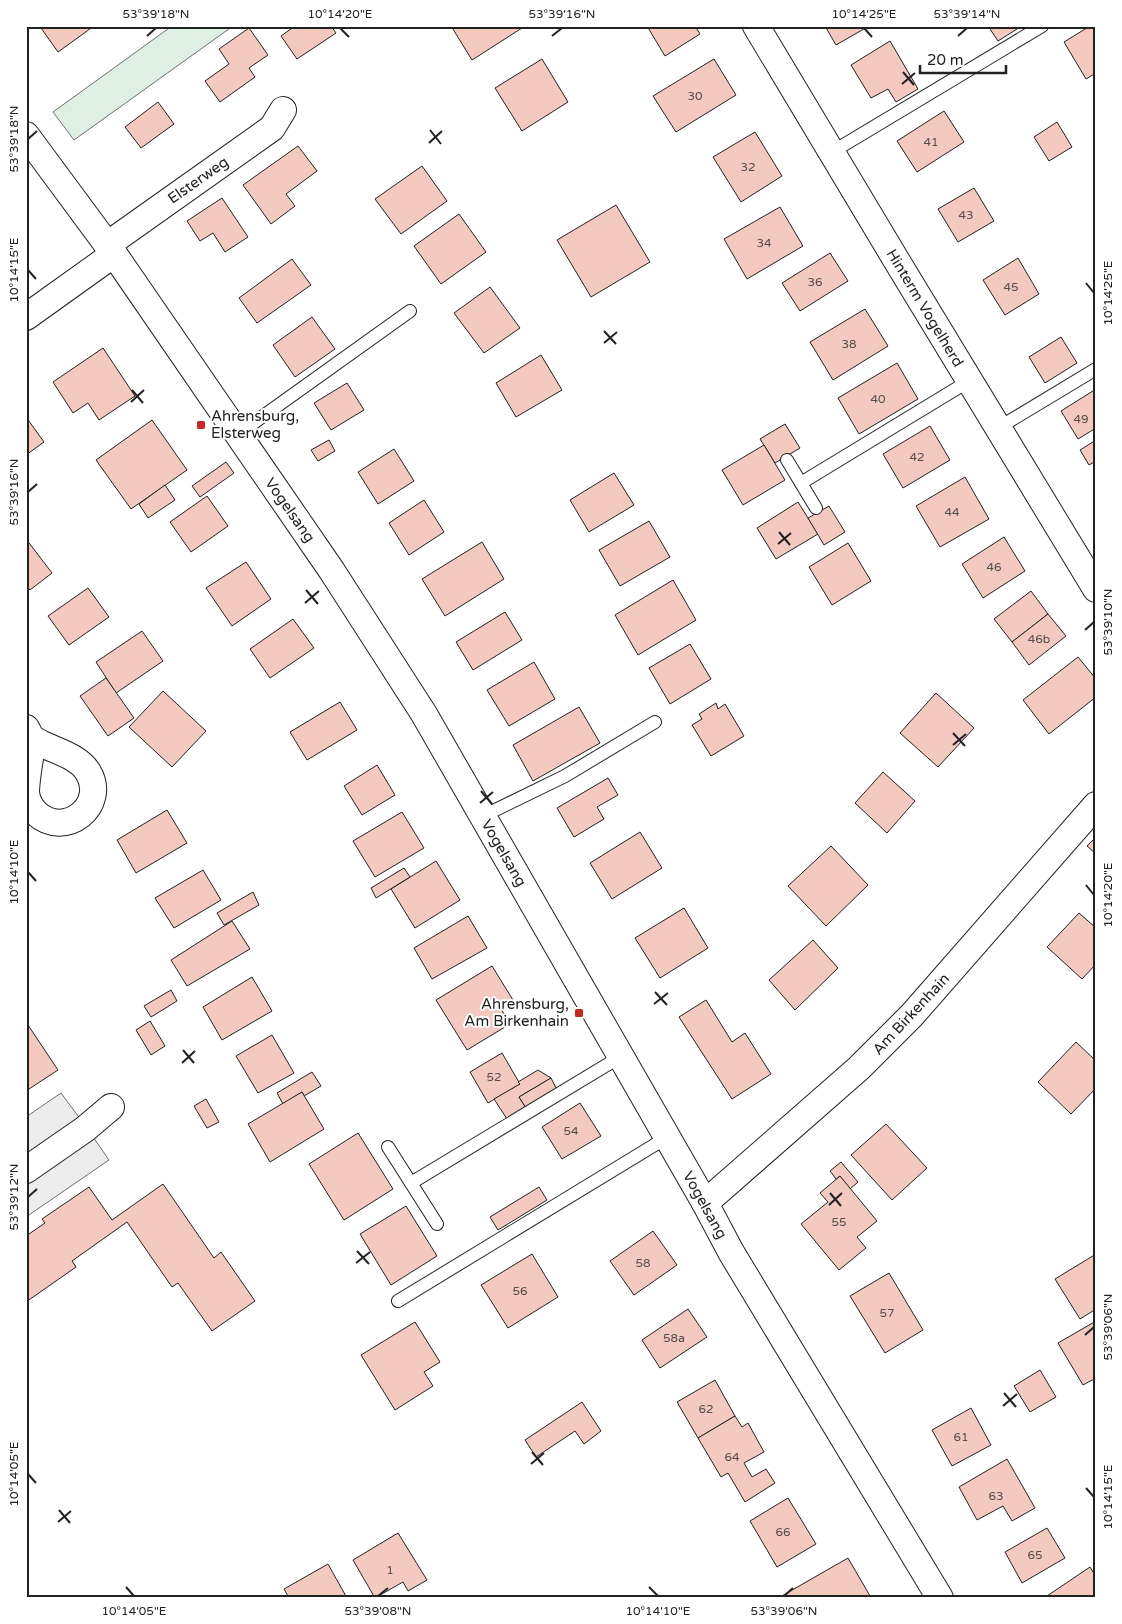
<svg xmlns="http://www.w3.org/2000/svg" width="1122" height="1624" font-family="'Varela Round',sans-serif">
  <rect width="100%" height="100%" fill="#fff"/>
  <path fill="#e0efe3" stroke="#6f6f6f" d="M172,26H233L74,140L53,112Z"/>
  <g fill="#ededed" stroke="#6f6f6f">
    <path d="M61,1093L81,1120L26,1157V1117Z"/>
    <path d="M91,1134L109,1160L26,1217V1179Z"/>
  </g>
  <g fill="#f3c9c0" stroke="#222">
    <path d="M43,26H94L58,52L41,28Z"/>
    <path d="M295,26H331L336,33L297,59L281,36Z"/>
    <path d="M451,26H521L522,28L472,60Z"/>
    <path d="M647,26H695L700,34L665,56Z"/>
    <path d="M825,26H869L836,45Z"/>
    <path d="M988,26H1015L1017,29L998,41Z"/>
    <path d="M1090,26H1096V73L1086,79L1064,42Z"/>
    <path d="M249,28L268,55L249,68L255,77L220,102L205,81L229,64L219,49Z"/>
    <path d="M890,41L918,89L896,102L888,89L871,98L851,65Z"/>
    <path d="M542,59L568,102L522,131L495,88Z"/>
    <path d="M714,59L736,95L676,132L653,96Z"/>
    <path d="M158,102L174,124L141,148L125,127Z"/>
    <path d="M944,111L964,142L917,172L897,141Z"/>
    <path d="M1057,122L1072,147L1049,161L1034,137Z"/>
    <path d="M755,132L782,176L741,202L713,157Z"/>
    <path d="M298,146L317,171L286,194L295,206L271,224L243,185Z"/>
    <path d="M422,166L447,201L401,234L375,199Z"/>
    <path d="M974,188L994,221L958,242L938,209Z"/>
    <path d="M222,198L248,237L225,252L213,233L200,241L187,221Z"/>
    <path d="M616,205L650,262L591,297L557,240Z"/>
    <path d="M780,207L803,246L747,279L724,239Z"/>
    <path d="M459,214L486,252L441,284L414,246Z"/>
    <path d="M830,253L848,281L800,311L782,283Z"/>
    <path d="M1018,258L1039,294L1005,315L983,280Z"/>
    <path d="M292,259L311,285L257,323L239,298Z"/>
    <path d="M490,287L520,328L484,353L454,313Z"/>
    <path d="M865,309L888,346L833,380L810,342Z"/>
    <path d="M312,317L335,349L295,377L273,345Z"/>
    <path d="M1061,337L1077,363L1045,383L1029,357Z"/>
    <path d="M103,348L135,396L99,420L88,403L73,413L53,382Z"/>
    <path d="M541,355L562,390L516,417L496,383Z"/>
    <path d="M897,363L918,399L859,434L838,398Z"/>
    <path d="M347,383L364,410L331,430L314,403Z"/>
    <path d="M1096,389V428L1078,439L1061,411Z"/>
    <path d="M26,417L44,442L26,455Z"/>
    <path d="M152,420L187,470L131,509L96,460Z"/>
    <path d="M785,424L800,448L775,463L760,439Z"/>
    <path d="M930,426L950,460L903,488L883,454Z"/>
    <path d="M329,440L335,451L318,461L311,450Z"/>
    <path d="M1096,440V461L1089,465L1080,450Z"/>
    <path d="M764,445L785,480L743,505L722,470Z"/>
    <path d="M394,449L414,481L378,504L358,472Z"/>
    <path d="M226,462L234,473L200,497L192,486Z"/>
    <path d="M614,473L634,505L589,532L570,500Z"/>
    <path d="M965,477L989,519L940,547L916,506Z"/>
    <path d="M165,485L175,500L148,518L139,504Z"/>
    <path d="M207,496L228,526L191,552L170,522Z"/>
    <path d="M424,500L444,532L409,555L389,523Z"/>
    <path d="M798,502L818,534L776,559L757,528Z"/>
    <path d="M829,506L845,532L824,545L808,518Z"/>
    <path d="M649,521L670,557L620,586L599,550Z"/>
    <path d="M1004,537L1025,571L983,598L962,564Z"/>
    <path d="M26,539L52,573L30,590L26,585Z"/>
    <path d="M482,542L504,579L445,616L422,579Z"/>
    <path d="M848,543L871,581L832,605L809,567Z"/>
    <path d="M246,562L271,599L232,626L206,588Z"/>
    <path d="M673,580L696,620L638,655L615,615Z"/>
    <path d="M88,588L109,617L69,645L48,616Z"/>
    <path d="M1031,591L1048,614L1012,642L994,619Z"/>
    <path d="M505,612L522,640L473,670L456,642Z"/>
    <path d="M1048,614L1066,636L1029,665L1012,642Z"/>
    <path d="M293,619L314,648L270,678L250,649Z"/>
    <path d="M142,631L163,661L116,693L96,662Z"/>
    <path d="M690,644L711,679L670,704L649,668Z"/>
    <path d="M1078,657L1096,679V697L1049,734L1023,700Z"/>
    <path d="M534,662L555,699L509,726L487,690Z"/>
    <path d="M106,678L134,718L108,736L80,696Z"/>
    <path d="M163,691L206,731L172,767L129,727Z"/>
    <path d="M936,693L974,728L938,767L900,733Z"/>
    <path d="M340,702L357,730L307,760L290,732Z"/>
    <path d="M716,703L718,709L725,704L744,736L711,756L692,725L702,719L699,714Z"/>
    <path d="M579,707L600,743L533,781L513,745Z"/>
    <path d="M377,765L395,795L362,815L344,786Z"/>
    <path d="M883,772L915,801L887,833L855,803Z"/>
    <path d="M608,778L618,795L597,807L604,819L574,837L557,808Z"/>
    <path d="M167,810L187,843L136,873L117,840Z"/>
    <path d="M402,812L424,848L375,877L353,841Z"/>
    <path d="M640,832L662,868L612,899L590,863Z"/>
    <path d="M1096,837V854L1087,846Z"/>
    <path d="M831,846L868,885L826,926L788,886Z"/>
    <path d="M436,861L460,900L415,928L391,889Z"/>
    <path d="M404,868L410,877L376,898L371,888Z"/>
    <path d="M203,870L221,900L174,928L155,898Z"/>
    <path d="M253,892L259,905L224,925L217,913Z"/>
    <path d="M684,908L708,948L660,978L635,938Z"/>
    <path d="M1079,913L1096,928V964L1082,979L1047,947Z"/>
    <path d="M468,916L487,948L432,979L414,948Z"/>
    <path d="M232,921L250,949L187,986L171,960Z"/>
    <path d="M813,940L838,968L795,1010L769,980Z"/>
    <path d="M492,966L513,1000L500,1007L510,1024L467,1050L436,1000Z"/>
    <path d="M252,977L272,1011L222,1040L203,1007Z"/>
    <path d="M171,990L177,1001L151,1017L144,1006Z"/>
    <path d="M706,1000L732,1042L745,1033L771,1074L732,1099L679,1017Z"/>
    <path d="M150,1021L165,1046L151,1055L136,1030Z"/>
    <path d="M26,1022L58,1070L26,1091Z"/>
    <path d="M272,1035L294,1073L258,1093L236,1056Z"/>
    <path d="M1076,1042L1096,1061V1088L1071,1114L1038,1082Z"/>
    <path d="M502,1053L520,1084L488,1103L470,1072Z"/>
    <path d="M538,1070L551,1078L519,1097L526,1108L507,1119L494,1099L520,1084L518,1082Z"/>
    <path d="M312,1072L321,1086L304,1096L302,1092L283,1104L277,1093Z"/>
    <path d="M551,1078L557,1090L526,1108L519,1097Z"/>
    <path d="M302,1092L324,1129L270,1162L248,1124Z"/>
    <path d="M206,1099L219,1122L207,1128L194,1106Z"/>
    <path d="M580,1103L601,1136L562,1159L542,1127Z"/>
    <path d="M886,1124L927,1168L892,1200L851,1155Z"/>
    <path d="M358,1133L393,1189L344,1220L309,1164Z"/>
    <path d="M841,1162L858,1182L850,1189L840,1176L836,1179L830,1171Z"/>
    <path d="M840,1176L877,1221L857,1237L866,1248L839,1270L801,1224L828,1202L820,1193Z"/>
    <path d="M163,1184L214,1258L221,1252L255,1301L212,1331L178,1283L172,1287L127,1222L72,1261L76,1267L26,1302V1236L45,1223L42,1219L89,1187L112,1220Z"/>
    <path d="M539,1187L547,1200L498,1230L490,1217Z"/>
    <path d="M406,1206L437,1256L391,1285L360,1234Z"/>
    <path d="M653,1231L677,1265L634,1295L610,1261Z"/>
    <path d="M532,1254L558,1297L508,1328L481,1285Z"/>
    <path d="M1096,1254V1309L1080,1319L1055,1279Z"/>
    <path d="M889,1273L923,1330L885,1353L850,1296Z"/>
    <path d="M688,1309L707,1337L660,1368L642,1340Z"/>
    <path d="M1096,1321V1378L1083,1385L1058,1343Z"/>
    <path d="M415,1322L440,1362L424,1372L433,1386L395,1410L361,1355Z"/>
    <path d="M1040,1370L1056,1397L1030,1412L1014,1386Z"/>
    <path d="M715,1380L735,1416L698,1438L677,1402Z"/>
    <path d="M582,1402L601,1431L584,1444L575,1431L536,1457L525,1440Z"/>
    <path d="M971,1408L991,1445L952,1466L932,1430Z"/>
    <path d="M735,1416L742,1427L748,1423L764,1452L744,1463L752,1477L766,1469L775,1483L745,1502L728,1473L721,1477L698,1438Z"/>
    <path d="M1007,1459L1035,1508L1012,1521L1003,1506L977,1520L959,1487Z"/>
    <path d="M788,1498L816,1544L777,1567L750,1521Z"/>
    <path d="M1047,1528L1065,1558L1022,1583L1005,1552Z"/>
    <path d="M398,1533L427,1580L408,1591L403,1582L375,1598L353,1560Z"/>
    <path d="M848,1558L870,1596L867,1598L780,1597Z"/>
    <path d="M328,1564L347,1598H289L284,1589Z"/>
    <path d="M1090,1567L1096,1577V1598H1044Z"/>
  </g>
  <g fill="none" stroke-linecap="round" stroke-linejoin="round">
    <g stroke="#222" stroke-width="14">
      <g id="lane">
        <path d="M832,152L1042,26"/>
        <path d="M998,428L1096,369"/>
        <path d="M238,434L410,311"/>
        <path d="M787,460L816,508"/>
        <path d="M801,483L969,381"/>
        <path d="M483,816L565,776L655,722"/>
        <path d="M388,1147L437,1224"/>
        <path d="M411,1183L620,1057"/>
        <path d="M398,1301L666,1138"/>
      </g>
    </g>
    <g stroke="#222" stroke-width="28">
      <g id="street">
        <path d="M756,26L895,258L1096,589"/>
        <path d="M26,135L114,254L332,571L424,714L705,1203L731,1252L940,1598"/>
        <path d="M107,245L272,128L283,110"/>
        <path d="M26,317L114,254"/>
        <path d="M26,728C28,731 30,736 32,738C35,741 39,742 42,744C57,751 79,757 88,772C108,805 65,840 36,813C31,808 27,800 26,793C26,778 31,754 33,739"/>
        <path d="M26,1170L85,1129L111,1107"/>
        <path d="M705,1203L859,1068L912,1015L1096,805"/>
      </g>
    </g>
    <use href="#lane" stroke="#fff" stroke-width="12"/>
    <use href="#street" stroke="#fff" stroke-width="26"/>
  </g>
  <path fill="none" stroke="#222" stroke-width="2" d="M340,28L349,37M864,28L872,37M147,36L156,28M552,36L562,28M958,36L967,28M903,72L914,85M902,84L915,73M430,130L441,144M28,139L37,131M429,143L442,131M28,270L36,279M1086,283L1094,293M604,331L616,344M604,343L617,332M132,390L143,403M131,402L144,390M28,492L37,484M779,532L790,545M778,544L791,533M306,590L318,604M305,603L319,591M1085,630L1094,622M953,733L965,746M953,745L966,734M481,791L492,804M480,803L493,792M28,872L36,881M1086,885L1094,895M655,992L667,1005M654,1004L668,993M183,1050L194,1063M182,1063L195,1051M830,1193L841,1206M28,1197L37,1189M829,1205L842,1193M357,1251L369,1264M356,1263L370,1252M1085,1335L1094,1327M1004,1393L1016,1407M1003,1406L1017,1394M532,1452L543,1465M531,1464L544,1453M28,1474L36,1483M1086,1488L1094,1497M59,1510L70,1523M58,1522L71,1511M126,1587L134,1596M649,1587L658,1596M378,1596L388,1588M784,1596L793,1588"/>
  <g fill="#c62828" stroke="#fff" stroke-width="2">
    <rect x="196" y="420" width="10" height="10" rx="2.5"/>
    <rect x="574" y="1008" width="10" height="10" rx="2.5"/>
  </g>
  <g text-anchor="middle" stroke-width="4" stroke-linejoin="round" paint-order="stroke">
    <g font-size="12" fill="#564c4a">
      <text x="695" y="100">30</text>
      <text x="931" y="146">41</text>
      <text x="748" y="171">32</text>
      <text x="966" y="219">43</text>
      <text x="764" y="247">34</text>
      <text x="815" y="286">36</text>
      <text x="1011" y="291">45</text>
      <text x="849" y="348">38</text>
      <text x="878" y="403">40</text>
      <text x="1081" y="423">49</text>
      <text x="917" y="461">42</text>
      <text x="952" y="516">44</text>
      <text x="994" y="571">46</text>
      <text x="1039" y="643">46b</text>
      <text x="494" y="1081">52</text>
      <text x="571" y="1135">54</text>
      <text x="839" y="1226">55</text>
      <text x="643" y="1267">58</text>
      <text x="520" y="1295">56</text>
      <text x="887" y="1317">57</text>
      <text x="674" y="1342">58a</text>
      <text x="706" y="1413">62</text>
      <text x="961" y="1441">61</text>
      <text x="732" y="1461">64</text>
      <text x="996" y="1500">63</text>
      <text x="783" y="1536">66</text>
      <text x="1035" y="1559">65</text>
      <text x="390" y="1574">1</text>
    </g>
    <g font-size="15" fill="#222" stroke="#fff">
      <text transform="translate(198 180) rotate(-35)" y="5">Elsterweg</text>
      <text transform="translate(925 308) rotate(59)" y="5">Hinterm Vogelherd</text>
      <text transform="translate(290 510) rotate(55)" y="5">Vogelsang</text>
      <text transform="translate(504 853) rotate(60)" y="5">Vogelsang</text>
      <text transform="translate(911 1014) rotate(-47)" y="5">Am Birkenhain</text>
      <text transform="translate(705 1205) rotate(61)" y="5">Vogelsang</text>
    </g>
    <g font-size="15" fill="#222" stroke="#fff" text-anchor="start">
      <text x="211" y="421">Ahrensburg,<tspan x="211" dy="17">Elsterweg</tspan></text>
      <text x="569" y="1009" text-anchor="end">Ahrensburg,<tspan x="569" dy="17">Am Birkenhain</tspan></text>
    </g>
  </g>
  <rect width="1122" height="1624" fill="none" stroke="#ffffff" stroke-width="55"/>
  <path d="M920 65v8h86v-8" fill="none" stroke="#222222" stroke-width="2.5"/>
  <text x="927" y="65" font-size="15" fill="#222222" stroke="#ffffff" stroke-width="4" paint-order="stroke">20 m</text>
  <rect x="28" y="28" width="1066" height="1568" fill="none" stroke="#222" stroke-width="2"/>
  <g font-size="12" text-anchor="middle" fill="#222">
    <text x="156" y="18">53°39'18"N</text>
    <text x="340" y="18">10°14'20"E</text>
    <text x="562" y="18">53°39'16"N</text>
    <text x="864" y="18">10°14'25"E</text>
    <text x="967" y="18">53°39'14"N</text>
    <text transform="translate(14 139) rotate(-90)" y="4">53°39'18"N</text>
    <text transform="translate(14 270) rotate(-90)" y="4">10°14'15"E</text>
    <text transform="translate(1108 293) rotate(-90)" y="4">10°14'25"E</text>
    <text transform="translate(14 492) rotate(-90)" y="4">53°39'16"N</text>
    <text transform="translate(1108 622) rotate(-90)" y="4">53°39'10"N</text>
    <text transform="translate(14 872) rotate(-90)" y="4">10°14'10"E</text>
    <text transform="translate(1108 895) rotate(-90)" y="4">10°14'20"E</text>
    <text transform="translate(14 1197) rotate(-90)" y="4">53°39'12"N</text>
    <text transform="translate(1108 1327) rotate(-90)" y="4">53°39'06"N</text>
    <text transform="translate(14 1474) rotate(-90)" y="4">10°14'05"E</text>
    <text transform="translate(1108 1497) rotate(-90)" y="4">10°14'15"E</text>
    <text x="134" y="1615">10°14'05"E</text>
    <text x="378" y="1615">53°39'08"N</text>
    <text x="658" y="1615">10°14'10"E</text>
    <text x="784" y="1615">53°39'06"N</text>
  </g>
</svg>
